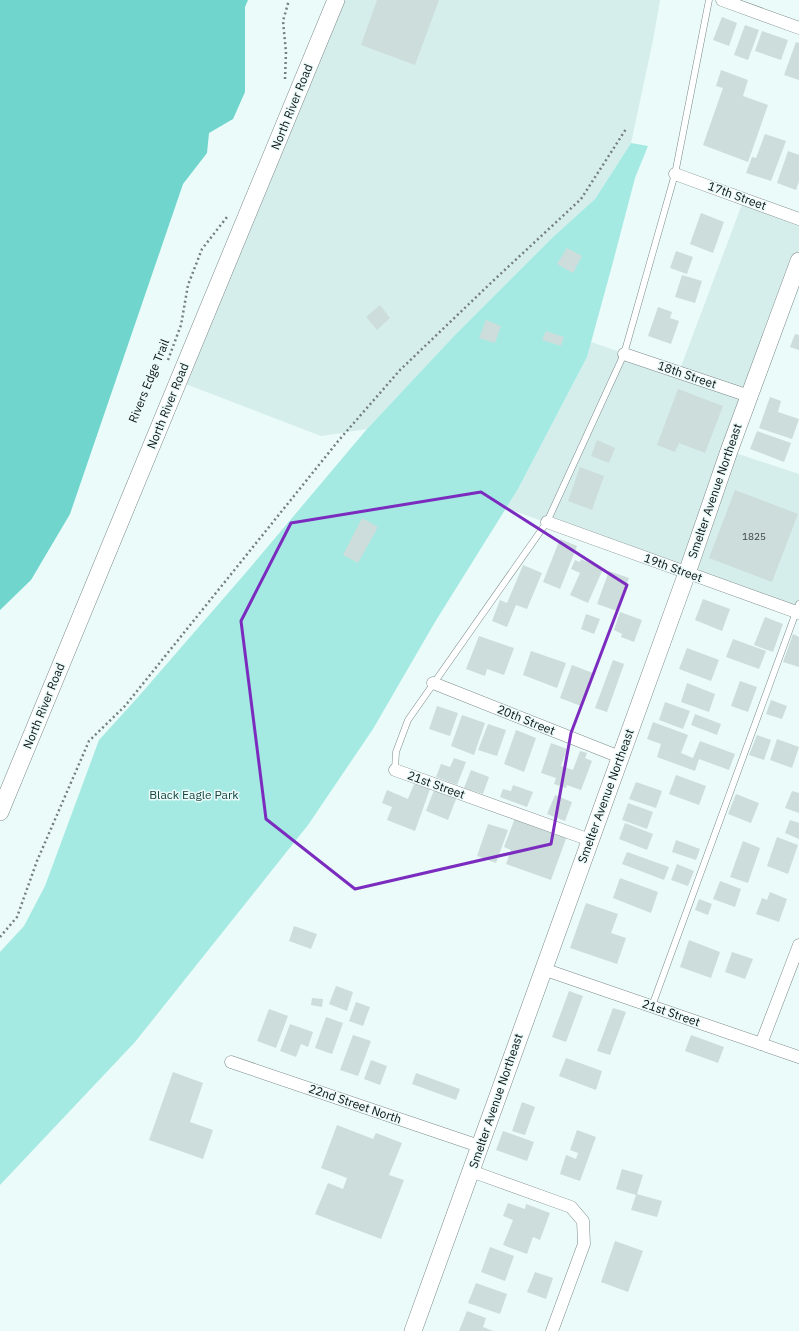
<svg xmlns="http://www.w3.org/2000/svg" width="799" height="1331" font-family="'IBM Plex Sans',sans-serif">
  <rect width="100%" height="100%" fill="#eafbf9"/>
  <g fill="#d5eeec">
    <path d="M336,0H660L653,40L631,143L595,199L552,238L454,336L367,429L321,436L178,381Z"/>
    <path d="M744,199L799,219V261L729,451L799,474V604L796,612L506,508L518,489L587,357L591,342L679,372Z"/>
  </g>
  <path fill="#a4eae3" d="M631,143L648,146L635,178L613,262L587,357L518,489L435,622L373,729L308,825L135,1042L0,1185V952L24,926L45,886L99,740L139,696L249,569L367,429L454,336L552,238L595,199Z"/>
  <path fill="#70d5cd" d="M0,0H248L245,7V92L233,119L209,133L207,153L183,184L70,514L31,580L0,610Z"/>
  <g fill="#cddddb">
    <path d="M377,0H439L415,65L361,45Z"/>
    <path d="M722,17L737,23L729,46L713,40Z"/>
    <path d="M745,25L759,30L748,60L734,55Z"/>
    <path d="M762,31L788,40L781,60L755,51Z"/>
    <path d="M796,42L799,43V80L784,75Z"/>
    <path d="M721,70L748,80L743,96L768,105L748,162L703,145L723,88L716,86Z"/>
    <path d="M765,134L786,141L771,181L746,173L752,157L756,158Z"/>
    <path d="M788,151L799,155V181L796,190L777,183Z"/>
    <path d="M701,213L724,222L713,253L690,244Z"/>
    <path d="M567,248L582,256L573,273L557,264Z"/>
    <path d="M676,251L693,257L687,274L670,268Z"/>
    <path d="M682,275L702,281L695,303L675,297Z"/>
    <path d="M380,305L390,318L377,330L366,317Z"/>
    <path d="M658,307L672,312L670,318L679,321L671,344L648,336Z"/>
    <path d="M486,320L501,326L495,343L479,338Z"/>
    <path d="M546,331L564,337L561,346L542,340Z"/>
    <path d="M795,334L799,335V350L790,347Z"/>
    <path d="M678,389L723,406L705,453L679,443L675,452L657,445Z"/>
    <path d="M770,397L781,401L778,412L799,419L792,439L759,428Z"/>
    <path d="M757,431L791,443L784,462L750,449Z"/>
    <path d="M597,440L615,448L609,463L591,456Z"/>
    <path d="M580,467L604,476L592,510L568,501Z"/>
    <path d="M735,490L798,514L772,582L709,558Z"/>
    <path d="M362,518L378,527L358,563L343,555Z"/>
    <path d="M560,539L577,546L560,589L543,582Z"/>
    <path d="M581,559L603,569L588,603L570,595L580,573L571,569L575,560L580,562Z"/>
    <path d="M523,565L542,573L527,609L516,605L507,627L492,621L500,600L507,603Z"/>
    <path d="M609,571L629,578L617,611L597,604Z"/>
    <path d="M703,599L730,609L722,631L695,620Z"/>
    <path d="M620,612L642,620L634,642L621,637L622,634L614,630Z"/>
    <path d="M586,614L600,619L594,634L581,629Z"/>
    <path d="M765,617L783,624L773,652L754,645Z"/>
    <path d="M793,634L799,637V667L783,662Z"/>
    <path d="M479,636L514,648L504,675L487,669L485,676L466,669Z"/>
    <path d="M733,639L766,651L759,669L726,657Z"/>
    <path d="M687,648L719,660L711,681L679,669Z"/>
    <path d="M531,651L566,663L557,688L523,675Z"/>
    <path d="M613,660L624,664L607,712L595,708Z"/>
    <path d="M572,665L593,673L581,706L560,698Z"/>
    <path d="M740,681L757,687L748,712L731,706Z"/>
    <path d="M687,683L715,694L709,712L681,702Z"/>
    <path d="M771,700L787,706L782,719L766,714Z"/>
    <path d="M665,702L690,711L683,729L659,720Z"/>
    <path d="M437,706L458,713L450,736L429,729Z"/>
    <path d="M695,714L721,724L717,735L691,725Z"/>
    <path d="M462,715L485,723L474,755L451,746Z"/>
    <path d="M653,722L688,735L681,753L693,758L700,741L735,754L729,770L699,759L695,771L657,757L661,744L647,739Z"/>
    <path d="M488,724L506,730L497,756L478,750Z"/>
    <path d="M516,730L536,738L524,772L504,764Z"/>
    <path d="M757,735L771,740L764,760L749,755Z"/>
    <path d="M777,739L799,747L792,768L770,760Z"/>
    <path d="M551,743L567,749L561,766L573,770L580,751L587,753L585,758L592,761L581,790L567,785L566,788L554,784L556,778L541,773Z"/>
    <path d="M454,758L466,762L457,785L436,777L441,764L450,767Z"/>
    <path d="M471,770L489,777L483,794L464,788Z"/>
    <path d="M676,775L706,786L699,805L669,794Z"/>
    <path d="M636,782L662,791L656,808L629,799Z"/>
    <path d="M414,784L430,789L415,831L387,820L392,807L382,803L387,790L408,799Z"/>
    <path d="M513,785L533,792L527,807L500,797L503,789L511,791Z"/>
    <path d="M434,790L456,799L448,820L426,811Z"/>
    <path d="M792,791L799,793V813L785,808Z"/>
    <path d="M736,794L759,803L751,823L728,814Z"/>
    <path d="M555,795L572,802L565,821L547,814Z"/>
    <path d="M628,803L653,812L647,829L622,820Z"/>
    <path d="M515,818L567,836L551,880L506,864L511,850L504,847Z"/>
    <path d="M790,820L799,823V839L785,833Z"/>
    <path d="M625,823L653,834L647,850L619,839Z"/>
    <path d="M488,824L508,830L496,863L477,856Z"/>
    <path d="M777,837L798,845L788,874L767,866Z"/>
    <path d="M676,840L700,849L696,860L672,852Z"/>
    <path d="M743,841L760,848L748,883L730,877Z"/>
    <path d="M627,852L669,867L664,880L622,864Z"/>
    <path d="M677,864L694,871L688,886L671,880Z"/>
    <path d="M620,878L658,892L651,913L613,898Z"/>
    <path d="M720,881L741,889L735,907L713,899Z"/>
    <path d="M770,892L787,899L779,922L756,914L762,898L767,900Z"/>
    <path d="M699,899L712,904L708,915L695,910Z"/>
    <path d="M586,903L618,914L611,933L626,938L617,964L570,948Z"/>
    <path d="M294,926L317,934L311,949L289,941Z"/>
    <path d="M689,940L720,952L711,978L680,967Z"/>
    <path d="M732,952L753,959L745,979L725,972Z"/>
    <path d="M336,986L353,992L347,1011L329,1004Z"/>
    <path d="M569,991L583,996L566,1042L552,1037Z"/>
    <path d="M312,998L323,999L322,1007L311,1005Z"/>
    <path d="M356,1002L370,1007L363,1026L349,1021Z"/>
    <path d="M613,1008L626,1012L610,1055L597,1051Z"/>
    <path d="M269,1009L288,1016L276,1048L257,1041Z"/>
    <path d="M326,1017L343,1023L332,1054L315,1048Z"/>
    <path d="M290,1024L313,1032L308,1047L301,1044L296,1057L280,1051Z"/>
    <path d="M353,1035L371,1041L358,1076L340,1070Z"/>
    <path d="M691,1035L724,1047L718,1063L685,1051Z"/>
    <path d="M566,1058L602,1071L596,1090L559,1076Z"/>
    <path d="M371,1060L387,1066L380,1085L364,1079Z"/>
    <path d="M173,1072L203,1083L190,1122L213,1130L203,1159L149,1140Z"/>
    <path d="M416,1073L460,1089L456,1100L412,1084Z"/>
    <path d="M522,1102L535,1107L525,1135L512,1131Z"/>
    <path d="M337,1125L373,1139L376,1133L402,1143L389,1175L404,1180L381,1239L315,1214L328,1183L343,1189L347,1178L321,1168Z"/>
    <path d="M577,1130L596,1137L580,1181L560,1174L566,1155L576,1159L578,1153L570,1150Z"/>
    <path d="M503,1131L534,1142L527,1161L496,1150Z"/>
    <path d="M622,1169L643,1175L637,1194L662,1201L657,1217L631,1210L636,1195L616,1189Z"/>
    <path d="M508,1203L525,1209L526,1204L550,1213L540,1240L533,1237L527,1254L503,1245L513,1220L503,1216Z"/>
    <path d="M615,1241L643,1251L628,1292L601,1282Z"/>
    <path d="M490,1247L514,1256L505,1281L481,1272Z"/>
    <path d="M535,1272L553,1278L546,1299L527,1292Z"/>
    <path d="M476,1283L507,1294L500,1314L468,1303Z"/>
    <path d="M467,1311L486,1318L483,1327L493,1331H459Z"/>
  </g>
  <g fill="none" stroke-linecap="round" stroke-linejoin="round">
    <g stroke="#7c8a89" stroke-width="7">
      <g id="lane">
        <path d="M395,770L396,752L408,720L547,522L624,354L675,174L709,0"/>
        <path d="M652,1006L799,604"/>
      </g>
    </g>
    <g stroke="#7c8a89" stroke-width="13">
      <g id="street">
        <path d="M722,0L799,28"/>
        <path d="M675,174L799,219"/>
        <path d="M624,354L749,396"/>
        <path d="M547,522L799,613"/>
        <path d="M433,683L620,757"/>
        <path d="M395,770L590,840"/>
        <path d="M543,969L799,1057"/>
        <path d="M761,1044L799,945"/>
        <path d="M231,1062L479,1146"/>
        <path d="M471,1171L571,1207L583,1221L584,1244L552,1331"/>
      </g>
    </g>
    <g stroke="#7c8a89" stroke-width="18">
      <g id="secondary">
        <path d="M0,812L336,0"/>
        <path d="M413,1331L687,573L729,451L799,261"/>
      </g>
    </g>
    <g stroke="#757f7e" stroke-width="2.5" stroke-dasharray="2 3" stroke-linecap="butt">
      <path d="M285,79L286,52L283,21L289,0"/>
      <path d="M168,360L181,325L188,285L202,249L227,217"/>
      <path d="M0,937L17,917L37,861L89,741L125,706L339,440L400,370L494,280L581,199L626,129"/>
    </g>
    <use href="#lane" stroke="#fff" stroke-width="6"/>
    <use href="#street" stroke="#fff" stroke-width="12"/>
    <use href="#secondary" stroke="#fff" stroke-width="17"/>
  </g>
  <path fill="none" stroke="#7b2cbf" stroke-width="3" stroke-linejoin="round" d="M481,492L627,585L571,733L551,844L355,889L266,819L241,621L291,523Z"/>
  <g text-anchor="middle" stroke-width="3" stroke-linejoin="round" paint-order="stroke">
    <g font-size="10" fill="#3d4544">
      <text x="754" y="540">1825</text>
    </g>
    <g font-size="12" fill="#0d1212" stroke="#eafbf9">
      <text transform="translate(292 107) rotate(-68)" y="4">North River Road</text>
      <text transform="translate(737 196) rotate(20)" y="4">17th Street</text>
      <text transform="translate(687 375) rotate(19)" y="4">18th Street</text>
      <text transform="translate(149 381) rotate(-68)" y="4">Rivers Edge Trail</text>
      <text transform="translate(168 406) rotate(-68)" y="4">North River Road</text>
      <text transform="translate(715 491) rotate(-71)" y="4">Smelter Avenue Northeast</text>
      <text transform="translate(673 568) rotate(20)" y="4">19th Street</text>
      <text transform="translate(44 706) rotate(-68)" y="4">North River Road</text>
      <text transform="translate(526 720) rotate(22)" y="4">20th Street</text>
      <text transform="translate(436 785) rotate(20)" y="4">21st Street</text>
      <text transform="translate(606 796) rotate(-70)" y="4">Smelter Avenue Northeast</text>
      <text transform="translate(671 1013) rotate(19)" y="4">21st Street</text>
      <text transform="translate(496 1101) rotate(-71)" y="4">Smelter Avenue Northeast</text>
      <text transform="translate(355 1104) rotate(19)" y="4">22nd Street North</text>
    </g>
    <g font-size="12" fill="#154440" stroke="#eafbf9">
      <text x="194" y="799">Black Eagle Park</text>
    </g>
  </g>
</svg>
